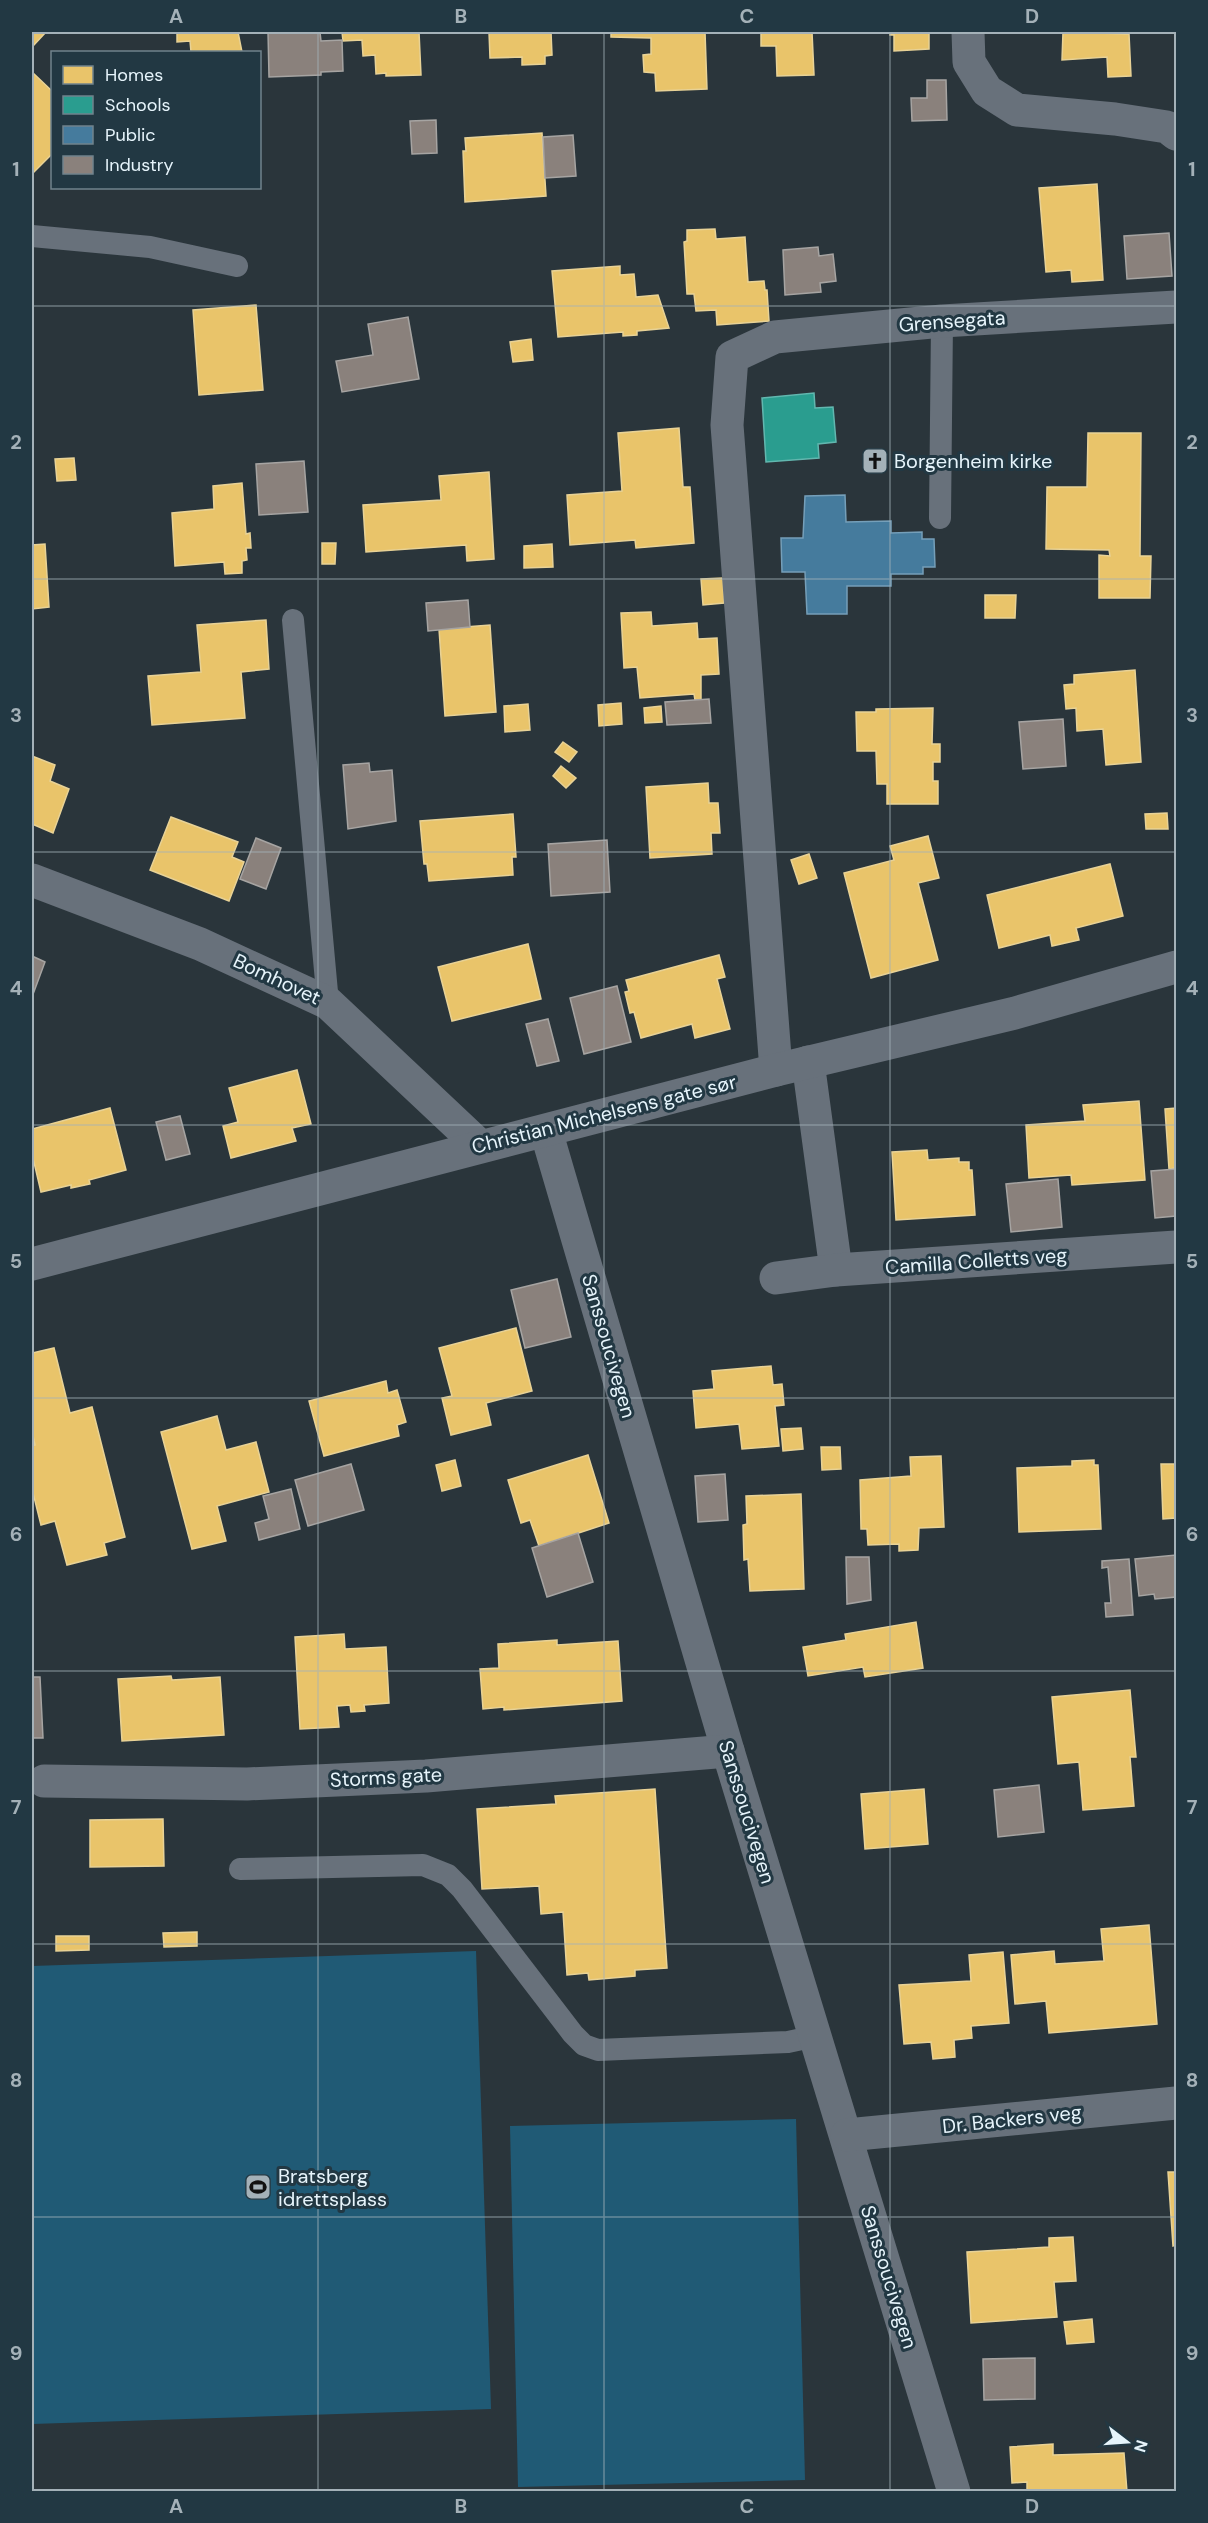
<svg xmlns="http://www.w3.org/2000/svg" width="1208" height="2523" font-family="'DM Sans',sans-serif">
  <rect width="100%" height="100%" fill="#2a353b"/>
  <g fill="#205a75">
    <path d="M476,1951L491,2409L32,2424V1966Z"/>
    <path d="M796,2119L805,2480L518,2487L510,2126Z"/>
  </g>
  <g fill="#e9c46a" stroke="#e8d296" stroke-width="1.5">
    <path d="M32,32H46L32,47Z"/>
    <path d="M177,32H238L242,52H191L190,41L177,42Z"/>
    <path d="M342,32H419L421,75L386,76V73L376,74L375,55L363,56L362,40L343,41Z"/>
    <path d="M489,32H551L552,55L545,56V64L522,65V57L490,58Z"/>
    <path d="M611,32H705L707,89L656,91L655,73L644,72L643,55L651,54V38L611,37Z"/>
    <path d="M744,32H812L814,75L777,76L776,46H761V32Z"/>
    <path d="M890,32H929V49L894,51V35H890Z"/>
    <path d="M1063,32L1129,34L1131,76L1108,77L1107,57L1062,60Z"/>
    <path d="M32,72L52,91V154L32,174Z"/>
    <path d="M542,133L546,196L465,202L463,151H466L465,138Z"/>
    <path d="M1097,184L1103,280L1072,282L1071,270L1046,272L1039,188Z"/>
    <path d="M715,229L716,239L745,237L748,282L764,281L765,290H767L769,321L717,325L716,310L696,311L694,294H687L684,242L687,241V230Z"/>
    <path d="M620,266V275L634,274L636,297L658,295L669,328L637,331V335L623,336V332L558,337L552,271Z"/>
    <path d="M256,305L263,390L199,395L193,310Z"/>
    <path d="M531,339L533,360L513,362L510,342Z"/>
    <path d="M679,428L683,487H690L694,543L636,548L635,540L570,545L567,495L622,491L618,433Z"/>
    <path d="M1088,433H1141L1140,556H1151L1150,598H1099V555L1110,556L1109,550L1046,549L1047,487H1087Z"/>
    <path d="M74,458L76,480L57,481L55,459Z"/>
    <path d="M489,472L494,559L467,561L466,545L366,552L363,505L441,500L439,476Z"/>
    <path d="M242,483L246,534L250,533L251,548H246L247,560L242,561V573L225,574L224,562L175,566L172,513L214,509L213,486Z"/>
    <path d="M322,543H336L335,564H322Z"/>
    <path d="M45,544L49,607L32,609V545Z"/>
    <path d="M552,544L553,567L524,568V546Z"/>
    <path d="M723,578L724,603L703,605L701,579Z"/>
    <path d="M985,595H1016L1015,618H985Z"/>
    <path d="M651,612L652,626L697,623L698,639L717,638L719,674L701,675V700H695L694,694L640,698L637,667L624,668L621,613Z"/>
    <path d="M266,620L269,669L241,672L245,718L152,725L148,676L201,672L197,625Z"/>
    <path d="M490,625L496,712L445,716L439,629Z"/>
    <path d="M1135,670L1141,762L1106,765L1103,729L1077,731L1076,708L1066,709L1064,685L1074,684V675Z"/>
    <path d="M621,703L622,724L599,726L598,705Z"/>
    <path d="M528,704L530,730L505,732L504,706Z"/>
    <path d="M661,706L662,722L645,723L644,708Z"/>
    <path d="M933,708L932,744H940V762H933V781H938V804H887V784H877L876,751H857L856,712H876V709Z"/>
    <path d="M563,742L577,752L569,762L555,752Z"/>
    <path d="M32,756L55,765L50,781L69,789L53,833L32,824Z"/>
    <path d="M561,766L576,778L566,788L553,776Z"/>
    <path d="M708,783L709,803H718L720,833H711L712,854L650,858L646,787Z"/>
    <path d="M1167,813L1168,829H1146L1145,814Z"/>
    <path d="M513,814L516,857H512L513,875L429,881L427,864H424L420,821Z"/>
    <path d="M171,817L238,842L232,857L244,862L229,901L150,870Z"/>
    <path d="M928,836L939,878L918,883L938,960L871,978L844,873L894,860L890,846Z"/>
    <path d="M809,854L817,878L799,884L791,860Z"/>
    <path d="M1110,864L1123,916L1076,928L1079,940L1052,946L1050,935L999,948L987,895Z"/>
    <path d="M528,944L541,999L452,1021L438,967Z"/>
    <path d="M719,955L725,977L717,979L730,1029L695,1038L692,1024L641,1038L634,1012L630,1013L625,992L629,991L626,980Z"/>
    <path d="M297,1070L311,1124L292,1128L296,1141L231,1158L223,1126L238,1122L229,1088Z"/>
    <path d="M1139,1101L1145,1180L1072,1185L1071,1175L1029,1178L1026,1125L1085,1121L1083,1105Z"/>
    <path d="M110,1108L126,1170L89,1180L90,1184L71,1188V1185L41,1192L32,1154V1129Z"/>
    <path d="M1176,1108V1168L1169,1169L1165,1109Z"/>
    <path d="M927,1150L928,1160L959,1158V1162H969V1170H972L975,1215L896,1220L892,1152Z"/>
    <path d="M516,1328L532,1391L486,1403L491,1425L451,1435L442,1398L452,1396L439,1348Z"/>
    <path d="M54,1348L70,1413L92,1407L125,1537L104,1543L107,1555L67,1565L55,1521L41,1525L32,1489V1446L35,1445L32,1431V1353Z"/>
    <path d="M771,1366L773,1385L782,1384L784,1405L775,1406L779,1446L742,1449L739,1424L696,1428L693,1391L714,1389L712,1371Z"/>
    <path d="M386,1381L388,1393L397,1390L406,1422L397,1425L399,1436L324,1456L309,1401Z"/>
    <path d="M217,1416L226,1450L256,1442L269,1492L217,1506L226,1541L192,1549L161,1432Z"/>
    <path d="M801,1428L803,1449L783,1451L781,1429Z"/>
    <path d="M821,1447H840L841,1469L822,1470Z"/>
    <path d="M588,1455L609,1523L539,1546L530,1520L521,1523L508,1480Z"/>
    <path d="M941,1456L944,1527L919,1528L918,1550L899,1551V1544L868,1545L867,1529H861L860,1480L911,1476L910,1457Z"/>
    <path d="M455,1460L461,1486L442,1491L436,1465Z"/>
    <path d="M1094,1460V1465H1098L1101,1529L1019,1532L1017,1468L1072,1466V1461Z"/>
    <path d="M1161,1464H1176V1518L1163,1519Z"/>
    <path d="M801,1494L804,1589L750,1591L748,1559L744,1560L743,1525L747,1524L746,1496Z"/>
    <path d="M916,1622L923,1668L865,1677L863,1667L808,1676L803,1647L846,1640L845,1634Z"/>
    <path d="M344,1634L345,1649L386,1647L389,1703L364,1705L365,1711L351,1712L350,1705L337,1706L339,1727L300,1729L295,1637Z"/>
    <path d="M557,1640V1645L618,1641L622,1701L504,1710V1707L483,1709L480,1669L499,1668L498,1644Z"/>
    <path d="M171,1676L172,1680L220,1677L224,1735L122,1741L118,1679Z"/>
    <path d="M1130,1690L1136,1757H1130L1134,1806L1083,1810L1079,1762L1058,1764L1052,1697Z"/>
    <path d="M655,1789L667,1968L635,1970V1976L589,1980L588,1973L567,1975L563,1912L541,1914L539,1886L482,1889L477,1809L556,1804L555,1796Z"/>
    <path d="M924,1789L928,1844L865,1849L861,1794Z"/>
    <path d="M163,1819L164,1866L90,1867V1820Z"/>
    <path d="M1149,1925L1157,2024L1049,2033L1046,2001L1015,2004L1011,1955L1054,1951L1055,1964L1104,1961L1101,1929Z"/>
    <path d="M197,1932V1946L164,1947L163,1933Z"/>
    <path d="M56,1936H89V1950L56,1951Z"/>
    <path d="M1003,1952L1009,2023L971,2026L972,2038L954,2040L955,2057L933,2059L931,2042L904,2044L899,1985L971,1981L969,1955Z"/>
    <path d="M1168,2172H1176V2245L1173,2246Z"/>
    <path d="M1073,2237L1076,2281L1054,2282L1057,2317L971,2323L967,2252L1049,2247V2238Z"/>
    <path d="M1092,2319L1094,2342L1067,2344L1064,2322Z"/>
    <path d="M1053,2444V2455L1124,2453L1127,2492H1027V2482L1012,2483L1010,2447Z"/>
  </g>
  <path fill="#2a9d8f" stroke="#62b7af" stroke-width="1.5" d="M814,393L815,408L833,407L836,442L818,444L819,458L766,462L762,398Z"/>
  <path fill="#457b9d" stroke="#759fb9" stroke-width="1.5" d="M845,495L846,522L891,521V533L922,532V539H934L935,567H923V574H891V586H847V614H807L805,572H782L781,538H803L805,496Z"/>
  <g fill="#8a817c" stroke="#a6a4a2" stroke-width="1.5">
    <path d="M268,32H320L321,41L342,40L343,71L321,72V75L269,77Z"/>
    <path d="M927,80H946L947,120L912,121L911,98H927Z"/>
    <path d="M436,120L437,153L412,154L410,121Z"/>
    <path d="M573,135L576,176L545,178L543,137Z"/>
    <path d="M1169,233L1172,276L1127,279L1124,236Z"/>
    <path d="M818,247L819,256L833,254L836,281L820,283L821,292L785,295L783,250Z"/>
    <path d="M408,317L419,379L342,392L336,361L373,355L368,324Z"/>
    <path d="M304,461L308,512L259,515L256,464Z"/>
    <path d="M468,600L470,627L428,631L426,603Z"/>
    <path d="M709,699L711,723L667,725L665,702Z"/>
    <path d="M1063,719L1066,766L1023,769L1019,722Z"/>
    <path d="M369,763L370,772L392,770L396,821L348,829L343,765Z"/>
    <path d="M256,838L281,848L266,889L240,879Z"/>
    <path d="M607,840L610,892L551,896L548,844Z"/>
    <path d="M32,956L45,962L32,997Z"/>
    <path d="M617,986L631,1042L584,1054L570,998Z"/>
    <path d="M548,1019L559,1061L537,1066L526,1024Z"/>
    <path d="M180,1116L190,1154L166,1160L156,1122Z"/>
    <path d="M1176,1169V1216L1155,1218L1151,1171Z"/>
    <path d="M1058,1179L1062,1227L1011,1232L1006,1184Z"/>
    <path d="M557,1279L571,1337L525,1348L511,1290Z"/>
    <path d="M351,1464L364,1510L308,1526L295,1480Z"/>
    <path d="M725,1474L728,1520L698,1522L695,1476Z"/>
    <path d="M291,1489L300,1529L259,1540L255,1523L269,1519L263,1496Z"/>
    <path d="M578,1533L593,1582L547,1597L532,1548Z"/>
    <path d="M1176,1555V1597L1155,1599L1154,1594L1139,1596L1135,1559Z"/>
    <path d="M846,1557H869L871,1600L847,1604Z"/>
    <path d="M1129,1559L1133,1615L1106,1617L1105,1603H1111L1108,1567L1102,1568V1561Z"/>
    <path d="M32,1677H40L43,1738H32Z"/>
    <path d="M1039,1785L1044,1832L998,1837L994,1790Z"/>
    <path d="M1035,2358V2399L984,2400L983,2359Z"/>
  </g>
  <g fill="none" stroke-linecap="round" stroke-linejoin="round">
    <g stroke="#68717b" stroke-width="22">
      <path d="M32,236L150,247L237,266"/>
      <path d="M940,518L942,321"/>
      <path d="M293,620L328,1003"/>
      <path d="M240,1869L423,1865L448,1875L462,1889L573,2034L584,2045L598,2050L788,2042L816,2036"/>
    </g>
    <g stroke="#68717b" stroke-width="33">
      <path d="M968,32L969,62L987,91L1017,110L1115,119L1167,127L1176,134"/>
      <path d="M32,880L200,944L328,1003L480,1146"/>
      <path d="M808,1062L836,1270"/>
      <path d="M776,1070L727,425L732,357L775,337L942,321L1176,307"/>
      <path d="M546,1131L728,1751L954,2492"/>
      <path d="M32,1264L776,1070L1015,1013L1176,967"/>
      <path d="M776,1278L836,1270L1176,1247"/>
      <path d="M44,1781L247,1784L426,1776L728,1751"/>
      <path d="M847,2135L1176,2103"/>
    </g>
  </g>
  <path fill="none" stroke="#a4b1b8" stroke-width="1.5" stroke-opacity="0.55" d="M318,32V2492M604,32V2492M890,32V2492M32,306H1176M32,579H1176M32,852H1176M32,1125H1176M32,1398H1176M32,1671H1176M32,1944H1176M32,2217H1176"/>
  <defs>
    <g id="church-square" transform="scale(1.35)"><rect x="-9" y="-9" width="18" height="18" rx="4" fill="#a4b1b8" stroke="#223843"/><path d="M-1.2-6h2.4v3.5h3.3v2.4h-3.3V6h-2.4V-.1h-3.3v-2.4h3.3Z" fill="#111"/></g>
    <g id="stadium-square" transform="scale(1.35)"><rect x="-9" y="-9" width="18" height="18" rx="4" fill="#a4b1b8" stroke="#223843"/><path d="M0-5a6.5 5 0 1 0 0 10a6.5 5 0 1 0 0-10ZM-3.5-1.8h7v3.6h-7Z" fill="#111"/></g>
  </defs>
  <g fill-rule="evenodd">
    <use href="#church-square" x="875" y="461"/>
    <use href="#stadium-square" x="258" y="2187"/>
  </g>
  <g text-anchor="middle" stroke-width="6" stroke-linejoin="round" paint-order="stroke">
    <g font-size="20" fill="#e6f4fb" stroke="#223843">
      <text transform="translate(952 321) rotate(-4)" y="7">Grensegata</text>
      <text transform="translate(277 979) rotate(25)" y="7">Bomhovet</text>
      <text transform="translate(604 1114) rotate(-14)" y="7">Christian Michelsens gate sør</text>
      <text transform="translate(976 1261) rotate(-4)" y="7">Camilla Colletts veg</text>
      <text transform="translate(609 1346) rotate(74)" y="7">Sanssoucivegen</text>
      <text transform="translate(386 1777) rotate(-3)" y="7">Storms gate</text>
      <text transform="translate(747 1812) rotate(73)" y="7">Sanssoucivegen</text>
      <text transform="translate(1012 2119) rotate(-6)" y="7">Dr. Backers veg</text>
      <text transform="translate(889 2277) rotate(73)" y="7">Sanssoucivegen</text>
    </g>
    <g font-size="20" fill="#e6f4fb" stroke="#223843" text-anchor="start">
      <text x="894" y="468">Borgenheim kirke</text>
      <text x="278" y="2183">Bratsberg<tspan x="278" dy="23">idrettsplass</tspan></text>
    </g>
  </g>
  <rect width="1208" height="2523" fill="none" stroke="#223843" stroke-width="66"/>
  <rect x="51" y="51" width="210" height="138" fill="#223843" stroke="#70838d" stroke-width="1.5"/>
  <rect x="63" y="66" width="30" height="18" fill="#e9c46a" stroke="#70838d" stroke-width="1.5"/>
  <text x="105" y="81" font-size="18" fill="#e6f4fb">Homes</text>
  <rect x="63" y="96" width="30" height="18" fill="#2a9d8f" stroke="#70838d" stroke-width="1.5"/>
  <text x="105" y="111" font-size="18" fill="#e6f4fb">Schools</text>
  <rect x="63" y="126" width="30" height="18" fill="#457b9d" stroke="#70838d" stroke-width="1.5"/>
  <text x="105" y="141" font-size="18" fill="#e6f4fb">Public</text>
  <rect x="63" y="156" width="30" height="18" fill="#8a817c" stroke="#70838d" stroke-width="1.5"/>
  <text x="105" y="171" font-size="18" fill="#e6f4fb">Industry</text>
  <g transform="translate(1127 2442) rotate(107)" stroke="#223843" stroke-width="4.5" paint-order="stroke">
  <path d="M0-4.5L10 22L0 15L-10 22Z" fill="#e6f4fb"/>
  <text y="-9" font-size="16" font-weight="bold" text-anchor="middle" fill="#e6f4fb">N</text>
  </g>
  <rect x="33" y="33" width="1142" height="2457" fill="none" stroke="#a4b1b8" stroke-width="2"/>
  <g font-size="20" text-anchor="middle" font-weight="bold" fill="#a4b1b8">
    <text x="176" y="23">A</text>
    <text x="461" y="23">B</text>
    <text x="747" y="23">C</text>
    <text x="1032" y="23">D</text>
    <text x="16" y="176">1</text>
    <text x="1192" y="176">1</text>
    <text x="16" y="449">2</text>
    <text x="1192" y="449">2</text>
    <text x="16" y="722">3</text>
    <text x="1192" y="722">3</text>
    <text x="16" y="995">4</text>
    <text x="1192" y="995">4</text>
    <text x="16" y="1268">5</text>
    <text x="1192" y="1268">5</text>
    <text x="16" y="1541">6</text>
    <text x="1192" y="1541">6</text>
    <text x="16" y="1814">7</text>
    <text x="1192" y="1814">7</text>
    <text x="16" y="2087">8</text>
    <text x="1192" y="2087">8</text>
    <text x="16" y="2360">9</text>
    <text x="1192" y="2360">9</text>
    <text x="176" y="2513">A</text>
    <text x="461" y="2513">B</text>
    <text x="747" y="2513">C</text>
    <text x="1032" y="2513">D</text>
  </g>
</svg>
